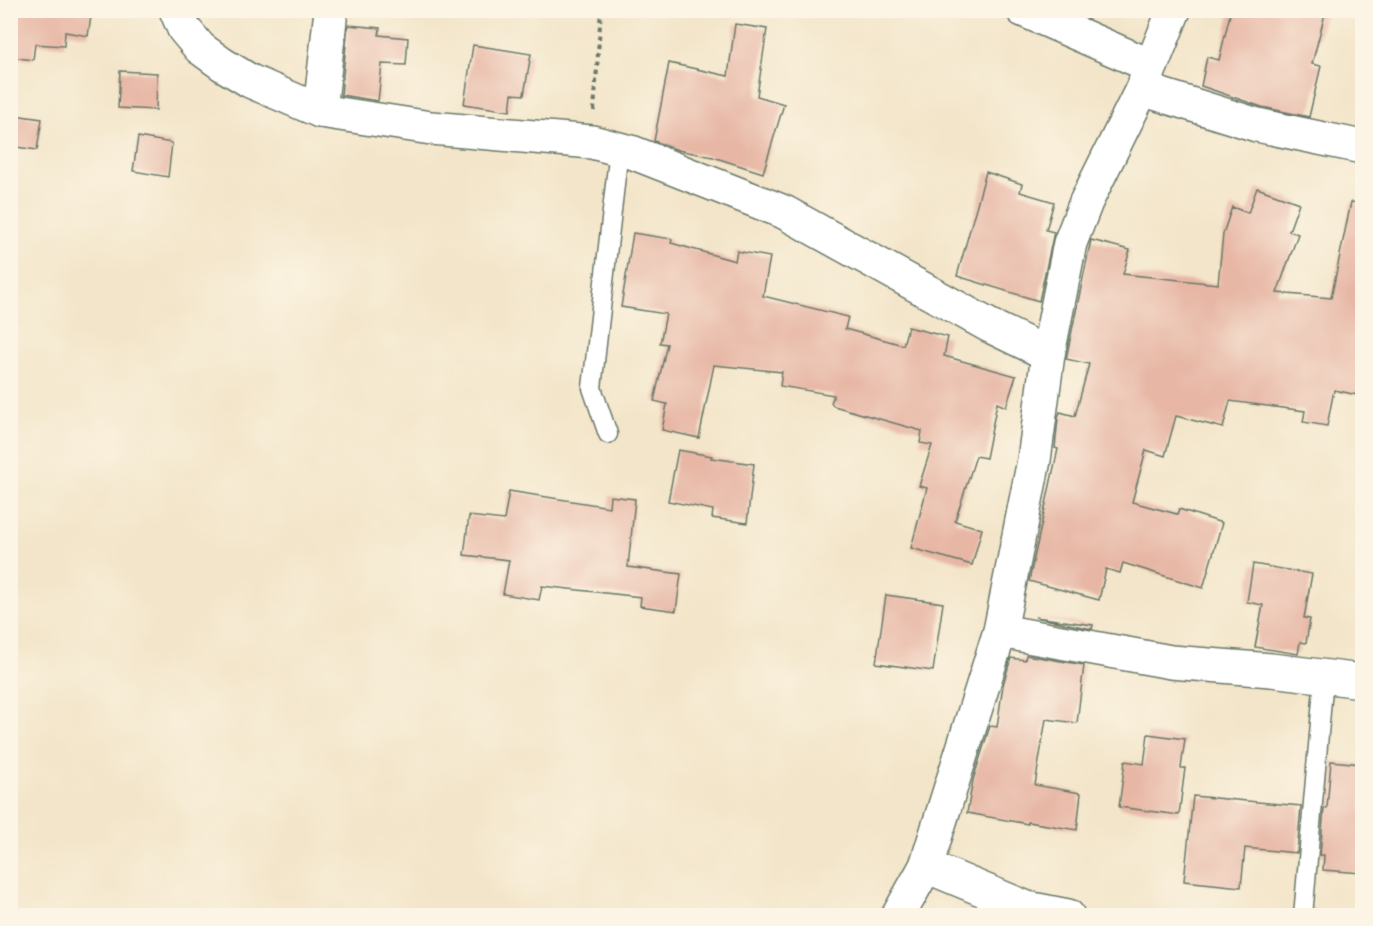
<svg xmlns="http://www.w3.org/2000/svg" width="1373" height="926" font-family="'Indie Flower',sans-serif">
  <rect width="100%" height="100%" fill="#fcf5e5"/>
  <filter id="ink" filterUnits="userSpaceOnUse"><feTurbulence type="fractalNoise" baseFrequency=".0167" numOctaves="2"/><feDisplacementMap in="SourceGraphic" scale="12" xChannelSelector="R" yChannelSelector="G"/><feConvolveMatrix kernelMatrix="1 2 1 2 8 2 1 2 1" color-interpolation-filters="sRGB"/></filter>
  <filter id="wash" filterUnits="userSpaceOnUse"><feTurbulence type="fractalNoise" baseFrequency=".008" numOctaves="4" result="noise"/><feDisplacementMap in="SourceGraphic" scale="24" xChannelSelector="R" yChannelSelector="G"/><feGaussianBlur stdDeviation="1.35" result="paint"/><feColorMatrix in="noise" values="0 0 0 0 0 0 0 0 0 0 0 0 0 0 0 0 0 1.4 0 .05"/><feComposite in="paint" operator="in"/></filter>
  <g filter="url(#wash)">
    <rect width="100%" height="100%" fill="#f3e5c9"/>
    <g id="blocks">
      <g fill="#e7b6a4">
        <path d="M10,10H92L88,36L65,32L64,46L35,44L33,60L10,57Z"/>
        <path d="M1231,10H1311L1325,14L1312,64L1321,66L1309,117L1262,107L1201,86L1207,57L1219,60Z"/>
        <path d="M735,24L767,29L757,96L784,104L763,173L713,157L678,150L654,141L669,63L728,76Z"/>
        <path d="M348,25L380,28L379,35L408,38L406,65L382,64L378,101L341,95Z"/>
        <path d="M473,45L531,54L524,95L512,94L510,111L464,104Z"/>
        <path d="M120,71L157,73L156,110L118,108Z"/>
        <path d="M14,115L42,119L37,150L10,146Z"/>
        <path d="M138,137L172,143L168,177L133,171Z"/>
        <path d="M986,172L1022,184L1020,192L1054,202L1046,230L1054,232L1039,301L957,276Z"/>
        <path d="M1257,188L1299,203L1289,231L1298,234L1277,293L1331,298L1351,202L1362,203V396L1334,390L1327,426L1303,422L1305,411L1230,401L1223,428L1176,416L1165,456L1146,450L1132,502L1177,514L1179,509L1222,523L1203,588L1123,563L1120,573L1106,569L1099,600L1029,581L1058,449L1055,448L1058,418L1060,412L1075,416L1089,364L1066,359L1091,240L1130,250L1123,274L1218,284L1223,234L1232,207L1248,213Z"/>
        <path d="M633,233L672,239L671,243L735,261L737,251L770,257L763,296L848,317L845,329L903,345L908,327L948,337L944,356L1016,376L1006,407L997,403L986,458L976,456L955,521L982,529L972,565L911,548L927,488L919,486L932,445L920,443L922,431L834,406L831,403L834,395L780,386L782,372L714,365L699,438L662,430L667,404L654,401L667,344L660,343L666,314L621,307Z"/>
        <path d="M678,450L712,456L711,458L754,464L747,523L712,518L713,510L668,501Z"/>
        <path d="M509,491L609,507L610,496L635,499L628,567L681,574L676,611L640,606L641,597L542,586L539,600L503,594L509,560L464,555L469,516L504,520Z"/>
        <path d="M1253,564L1312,574L1304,618L1310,619L1306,643L1300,642L1298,654L1255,647L1263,605L1247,602Z"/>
        <path d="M886,595L943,603L933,671L876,663Z"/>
        <path d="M1035,617L1093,625L1092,629Z"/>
        <path d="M1026,655L1084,665L1077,723L1046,719L1035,785L1081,793L1077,830L1028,822V824L967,813L973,780L990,726L997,727L1003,685L1011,658L1025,660Z"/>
        <path d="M1148,734L1185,739L1181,768H1185L1179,815L1119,807L1125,761L1144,764Z"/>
        <path d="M1331,761L1362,764V873L1323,870L1324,855H1320L1324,808H1327Z"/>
        <path d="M1193,796L1301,806L1297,853L1245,848L1241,887L1184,881Z"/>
      </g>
    </g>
  </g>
  <g filter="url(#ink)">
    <use href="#blocks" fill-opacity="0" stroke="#697868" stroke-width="1.5"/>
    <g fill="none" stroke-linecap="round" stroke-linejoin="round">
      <g stroke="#697868" stroke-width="21">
        <g id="service">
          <path d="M608,434L592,388L619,149"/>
          <path d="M1303,916L1324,677"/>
        </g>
      </g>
      <g stroke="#697868" stroke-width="36">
        <g id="minor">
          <path d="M176,10L184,29L200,48L222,64L250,81L320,111L431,128L592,142L634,153L784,212L990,326L1048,354"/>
          <path d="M1023,10L1151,66"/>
          <path d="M1142,89L1257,125L1362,147"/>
          <path d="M320,111L331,10"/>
          <path d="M1000,631L1171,662L1271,670L1362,681"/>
          <path d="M926,866L1027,908L1068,916"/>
          <path d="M898,916L926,866L1000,631L1034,460L1048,354L1070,243L1086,202L1142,89L1174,10"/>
        </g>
      </g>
      <path stroke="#697868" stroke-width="4" stroke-dasharray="4.5 4.5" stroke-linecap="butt" d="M594,111L601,10"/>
      <use href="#service" stroke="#fff" stroke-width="18"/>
      <use href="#minor" stroke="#fff" stroke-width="33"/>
    </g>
  </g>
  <rect width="1373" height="926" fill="none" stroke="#fcf5e5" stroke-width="36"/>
</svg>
